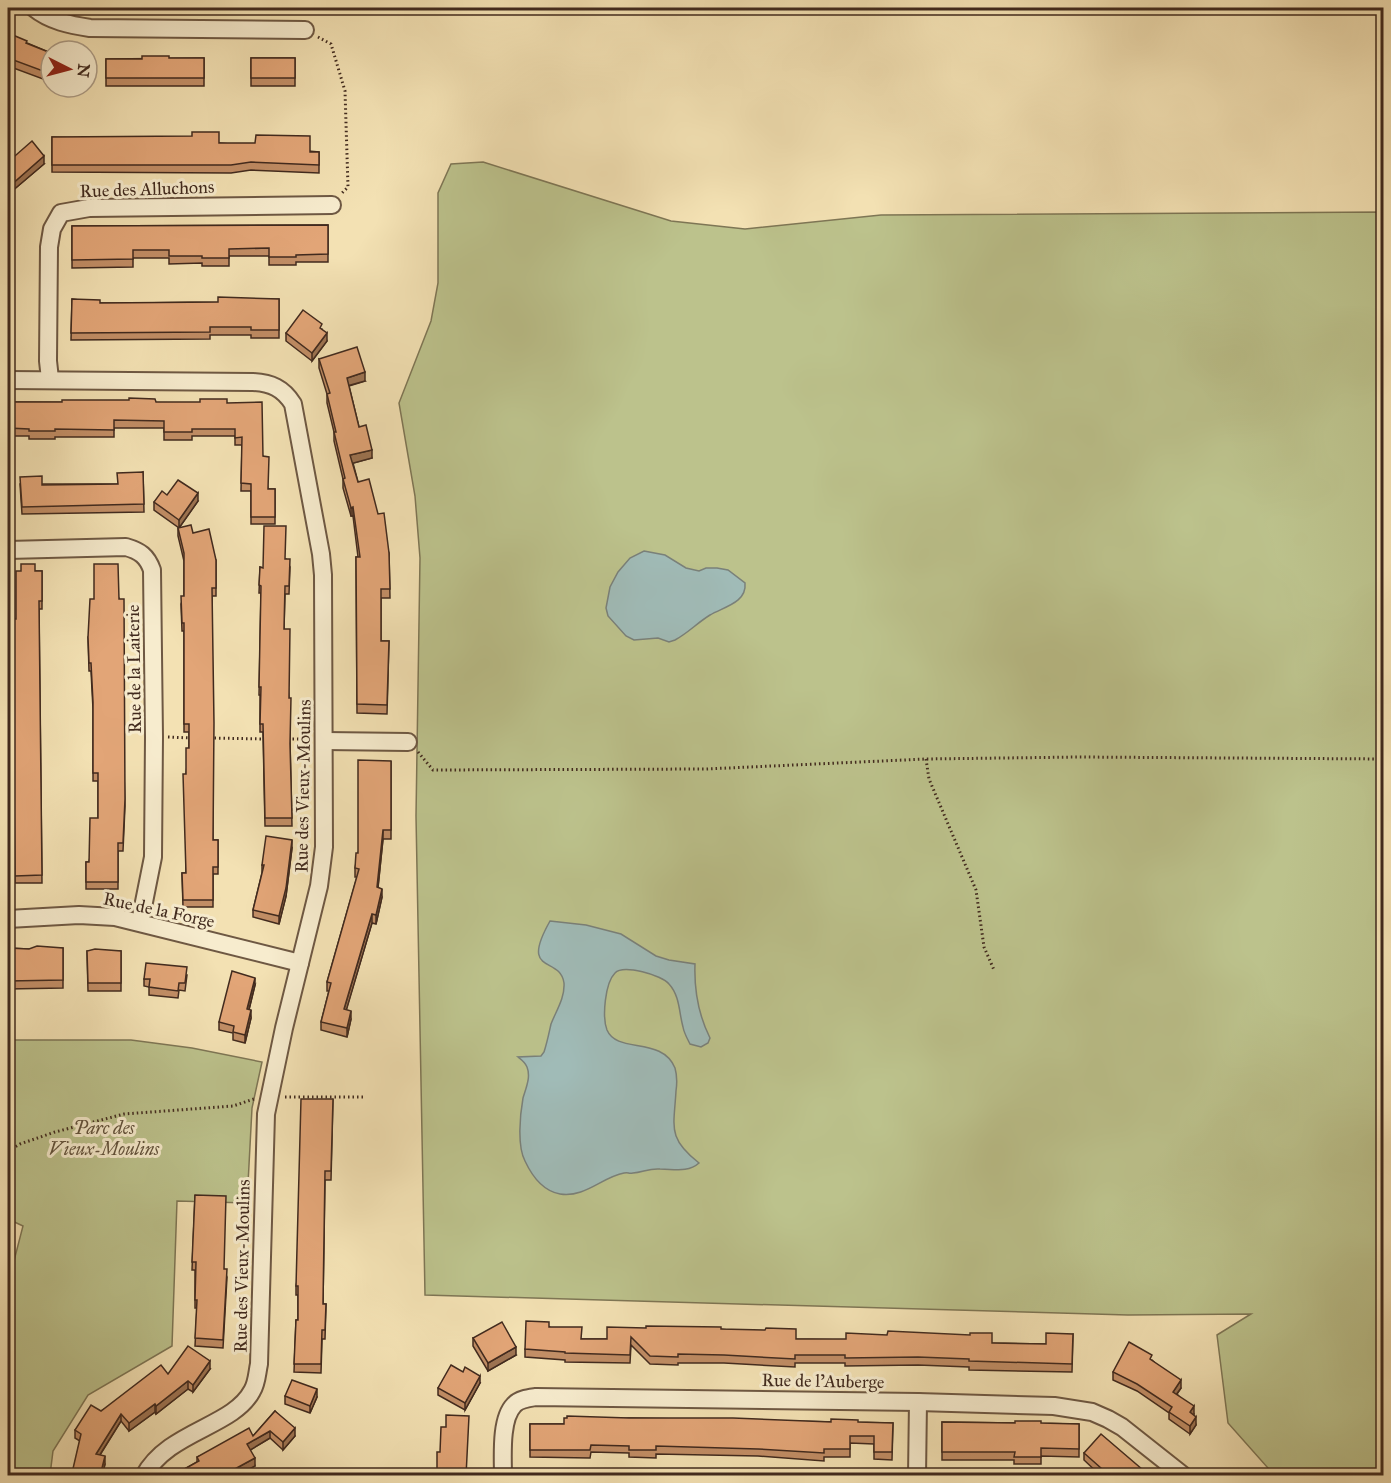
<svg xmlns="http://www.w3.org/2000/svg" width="1391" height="1483" font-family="'IM FELL Great Primer',serif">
  <rect width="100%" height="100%" fill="#f3e1b3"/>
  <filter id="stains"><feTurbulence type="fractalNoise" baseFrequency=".00333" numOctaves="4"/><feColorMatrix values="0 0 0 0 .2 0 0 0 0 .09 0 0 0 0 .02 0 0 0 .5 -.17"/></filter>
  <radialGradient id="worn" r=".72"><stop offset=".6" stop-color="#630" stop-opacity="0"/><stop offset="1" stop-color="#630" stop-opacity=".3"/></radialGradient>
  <g fill="#bcc28c" stroke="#7e7655" stroke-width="1.5">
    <path d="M483,162L671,221L745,229L881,215L1383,212V1475H1269L1268,1468L1228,1423L1217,1335L1251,1314L1128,1315L425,1295L416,816L420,558L415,496L399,403L431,321L438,283V193L451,164Z"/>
    <path d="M8,1040H131L192,1048L262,1062L252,1108L247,1203L177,1201L172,1346L88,1395L53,1451L50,1475H8V1284L23,1226L8,1219Z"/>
  </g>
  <g fill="#a0bbb7" stroke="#7a817a" stroke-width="1.5">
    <path d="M644,551L665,555L686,568L699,571L706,568H717L728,570L745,583C747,603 723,607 710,615C697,623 688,633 675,640L669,642L658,638L634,640L626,636L608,616L606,608L610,587L618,572L630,558Z"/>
    <path d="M550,921L586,925L621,934L656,956L669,960L695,964C694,991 698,1014 710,1038L708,1043L701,1047L690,1044C687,1038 684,1033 683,1027C679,1013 680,996 669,984C662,975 623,964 615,973C605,983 602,1017 607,1030C617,1054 662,1036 675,1068C677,1075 677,1084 676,1091C674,1127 667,1138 699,1163C688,1173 674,1169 660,1169C650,1168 643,1172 633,1173C627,1174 630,1172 624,1173C602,1177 585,1198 560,1194C543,1191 532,1176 525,1161C517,1146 520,1115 523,1098C526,1088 531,1077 527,1067C525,1062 522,1060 518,1057L541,1056L544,1052C547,1043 549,1033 551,1024C556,1011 565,998 564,983C560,955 519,976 550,921Z"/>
  </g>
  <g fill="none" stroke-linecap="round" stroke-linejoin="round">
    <g stroke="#6e5843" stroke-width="20">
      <g id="minor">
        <path d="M34,8C50,21 70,25 90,28L305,30"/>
        <path d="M50,379L48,361L49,247L52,229L61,213L89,208L332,205"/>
        <path d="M8,380L253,382C271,383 283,388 293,404L321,554L323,575L324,847L319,886L284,1028L266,1114L259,1364C257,1373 257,1383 252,1391C233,1427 168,1431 144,1476"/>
        <path d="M8,550L126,547C140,551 147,556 152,570L154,737L153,857L140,922"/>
        <path d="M325,741L408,742"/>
        <path d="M8,919L79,915L115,917L300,963"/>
        <path d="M503,1476C503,1457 500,1419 514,1405C519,1399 529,1398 536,1397L918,1402L1054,1406L1092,1412L1108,1419L1122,1427L1184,1476"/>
        <path d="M917,1476L918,1402"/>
      </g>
    </g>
    <g stroke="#412a1e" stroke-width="3" stroke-dasharray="1.5 3" stroke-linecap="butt">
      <path d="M318,37L331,44L345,91L348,187L341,194"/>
      <path d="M168,737L191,738"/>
      <path d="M210,738L266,739"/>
      <path d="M288,739H308"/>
      <path d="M418,752L433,770L706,769L926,759L1080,757L1384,759"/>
      <path d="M926,759L929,779L976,890L984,947L994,970"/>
      <path d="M285,1097H364"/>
      <path d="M8,1151L20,1144L55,1132L124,1114L233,1106L254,1099"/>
    </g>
    <use href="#minor" stroke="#f7ecce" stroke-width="16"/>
  </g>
  <g fill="#c28e66" stroke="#412a1e" stroke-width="1.5">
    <path d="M8,33L27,43L51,53V82L8,66Z"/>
    <path d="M204,58V86H106V59Z"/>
    <rect x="251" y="58" width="44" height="28"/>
    <path d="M52,137L219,143L319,152V173L251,170L231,173L52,172Z"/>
    <path d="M8,162L44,164L11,192L8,188Z"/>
    <path d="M328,225V262H296V265H269V256H229V266H202V263L169,264V258H133V267L72,268V226Z"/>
    <path d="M8,240L11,302V310H8V345Z"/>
    <path d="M72,299L100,303H131L218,302L279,299V338H251V335H210V339L71,340Z"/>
    <path d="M322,329L327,341L312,361L286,341V333Z"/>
    <path d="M319,359L365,381L349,386L359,427L372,458L353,463L358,482L389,553L390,598H381V641H389L387,714L357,713L356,557H358L353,516H351L343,488V479L334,441V432L327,403V394L319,368Z"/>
    <path d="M8,402L227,403L263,456L268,489H275V524H251V491H241L242,445H235V436H192V440H164V428H114V437H55V439H29V436H8Z"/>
    <path d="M143,472L144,512L22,514L20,484H117Z"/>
    <path d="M167,495L198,501L179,528L193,533L216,560V596H212L213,840H218V874H213V907H183L182,873H186V774L189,748V732H184V631H182L181,604L184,596V561L178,536V528H179L154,510V502Z"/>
    <path d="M286,559L290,567L289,594H285L284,629L289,698L292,826H265L263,732H260V695H259L261,593H259L260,567L263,568Z"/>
    <path d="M35,571H42V609H39L42,883H15L12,619H16Z"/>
    <path d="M119,599L125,806L123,851H118V889H86V862H89L98,818V781H93V709L91,671H89L88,637Z"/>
    <path d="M391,761V839H383L378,888L382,897L376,924L372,923L346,1010L351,1019L347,1037L321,1030V1022L329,991H327V982L357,877H355V868L358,853Z"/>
    <path d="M292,848L286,896L279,924L253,917V910L262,873V865Z"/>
    <path d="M8,948L29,949L63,948V988L8,989Z"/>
    <path d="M87,951H121V991H88Z"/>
    <path d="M187,975L185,991L179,990L178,998L149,995V987L144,986V979Z"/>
    <path d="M255,985L249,1010L251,1018L245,1043L233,1040V1033L219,1030V1022Z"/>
    <path d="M333,1099L331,1180H325L323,1304H326L325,1339H322L321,1373L294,1372L296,1320H298V1295H296V1286Z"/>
    <path d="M195,1195L227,1277L223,1348L195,1346L197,1308H195V1270H192Z"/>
    <path d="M549,1327L582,1339H607L721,1329L796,1339L1046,1344L1073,1334L1072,1372L969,1370V1367L918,1365L845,1366V1363H795V1367L724,1363H678V1365L650,1364L631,1345L630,1363L565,1362V1360L525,1357V1349Z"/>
    <path d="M473,1338L516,1355L488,1371L473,1346Z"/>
    <path d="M1152,1360L1181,1388L1177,1394L1194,1414L1193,1415L1196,1425L1190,1434L1169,1419V1413L1137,1391L1113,1380V1372Z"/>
    <path d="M210,1369L193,1392L188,1389L156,1414L155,1412L129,1431L121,1421L100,1455L105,1464L102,1476H72L80,1441L75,1438V1430L101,1411L168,1374Z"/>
    <path d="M480,1383L465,1410L438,1395V1388Z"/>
    <path d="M285,1396L317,1397L310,1413L285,1404Z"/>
    <path d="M275,1411L295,1436L283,1450L270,1438L250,1450L255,1466L236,1476H172L197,1462V1457L253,1436Z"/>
    <path d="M629,1418L893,1423L892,1460L874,1459V1444L850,1443V1457H824V1461L758,1456L656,1454V1458L629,1457V1453L591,1452L590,1458L530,1457V1424H564Z"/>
    <path d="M942,1422L1079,1424V1457L1041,1456V1464H1014V1460H942Z"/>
    <path d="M1084,1453L1150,1476H1101L1084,1460Z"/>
  </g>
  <g fill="#9e7453" stroke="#412a1e" stroke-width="1.5">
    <path d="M44,156V164L11,192V185Z"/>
    <path d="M327,333V341L312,361V353Z"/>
    <path d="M365,372V381L347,386V378Z"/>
    <path d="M372,450V458L350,464V455Z"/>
    <path d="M198,493V501L179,528V520Z"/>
    <path d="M353,507V516H351V508Z"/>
    <path d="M383,830V839L377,896V887Z"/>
    <path d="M292,840V848L286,896L279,924V916Z"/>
    <path d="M382,889V897L376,924V915Z"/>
    <path d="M372,914V923L344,1018V1009Z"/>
    <path d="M255,978V985L247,1017V1009Z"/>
    <path d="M251,1010V1018L245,1043V1035Z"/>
    <path d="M351,1011V1019L347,1037V1028Z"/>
    <path d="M516,1347V1355L488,1371V1363Z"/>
    <path d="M210,1361V1369L193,1392V1385Z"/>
    <path d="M480,1376V1383L465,1410V1403Z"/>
    <path d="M1181,1380V1388L1173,1399V1392Z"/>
    <path d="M188,1381V1389L156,1414V1406Z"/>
    <path d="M317,1389V1397L310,1413V1406Z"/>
    <path d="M155,1404V1412L129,1431V1423Z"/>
    <path d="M1194,1406V1414L1190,1420V1412Z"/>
    <path d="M121,1414V1421L96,1461V1454Z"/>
    <path d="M1196,1417V1425L1190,1434V1426Z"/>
    <path d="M295,1428V1436L283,1450V1442Z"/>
    <path d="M270,1431V1438L247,1452V1444Z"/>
    <path d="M105,1456V1464L102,1476H100Z"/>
    <path d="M255,1458V1466L236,1476H222Z"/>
  </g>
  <g fill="#e2a577" stroke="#412a1e" stroke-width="1.5">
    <path d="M8,33L27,41L26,43L51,53V74L8,58Z"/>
    <path d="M142,56H169V58H204V78H106V59H142Z"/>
    <rect x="251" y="58" width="44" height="20"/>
    <path d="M192,132H219V143H255L256,135L310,136V152H319V165L251,162L231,165H52V137L192,136Z"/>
    <path d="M32,141L44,156L11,185L8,181V162Z"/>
    <path d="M328,225V254L296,255V257H269V248L229,249V258H202V256H169V250H133V259L72,260V226Z"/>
    <path d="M8,240L11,302H8V337Z"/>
    <path d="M218,297L279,299V330H251V327H210V332L71,333L72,299L100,300V303L218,302Z"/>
    <path d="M303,310L322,324L320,328L327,333L312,353L286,333Z"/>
    <path d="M357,347L365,372L347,378L359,427L366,425L372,450L350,455L358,482L369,479L378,514L384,513L389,553L390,589H381V641H389L387,705L357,704L356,557H360L353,507L351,508L343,479L345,478L334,432H336L327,394L330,393L319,359Z"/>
    <path d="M129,398L155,399L156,402H200V399H227V403L262,402L263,456L269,457L268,489H275V517H251V484L241,483L242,437L235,438V429H192V432H164V421L114,420V430L55,429V431H29V429L8,428V402H62V400H129Z"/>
    <path d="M143,472L144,504L22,507L20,477L42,476V485L118,484L117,473Z"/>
    <path d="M178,480L198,493L179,520L154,502L162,491L167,495Z"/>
    <path d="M191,525L193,533L209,529L216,560V588H212L214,723L213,840H218V867H213V900H183L182,873H186L183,774H186V748H189V724H184V623H182L181,596H184V553L178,528Z"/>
    <path d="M264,526H286L285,559H290L289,586H285L284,629H290L289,698H291L290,744L292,818H265L263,724H260L261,687H259L261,586L259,585L260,567L263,568Z"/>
    <path d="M21,564H35V571H42V601H39L42,875L15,876L12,619H16V571H21Z"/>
    <path d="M94,564H118L119,599H124L125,799L123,843H118V882H86V862H89L90,818H98V773H93V702L91,663H89L88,637L90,599H94Z"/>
    <path d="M358,760L391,761V830H383L377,887L382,889L376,915L372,914L344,1009L351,1011L347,1028L321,1022L331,983L327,982L359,869L355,868L356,853H358Z"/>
    <path d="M266,836L292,840L286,888L279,916L253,910L264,865H262Z"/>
    <path d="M37,946L63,948V980L8,981V948L29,949Z"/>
    <path d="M95,949L121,951V983H88L87,951Z"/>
    <path d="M146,963L187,967L185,983H179L178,991L149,987L150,979H144Z"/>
    <path d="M232,971L255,978L247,1009L251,1010L245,1035L233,1032L234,1026L219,1022Z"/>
    <path d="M301,1099H333L331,1171H325L323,1304H326L325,1330H322L321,1364H294L296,1320H298V1286H296Z"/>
    <path d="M195,1195L226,1196L224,1269H227L223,1340L195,1338L197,1300H195L196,1262H192Z"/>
    <path d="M526,1321L549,1322V1327H582L581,1339H607V1327L646,1328V1326L721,1327V1329L765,1330L766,1328L796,1329V1339H846V1333L887,1335L888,1331L970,1335V1333H992V1343L1046,1344V1333L1073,1334L1072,1364L969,1361V1359L918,1357L845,1358V1355H795V1359L724,1355L678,1354V1357L650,1356L631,1337L630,1355L565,1353V1352L525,1349Z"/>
    <path d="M502,1322L516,1347L488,1363L473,1338Z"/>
    <path d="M1129,1342L1152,1355L1150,1359L1181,1380L1173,1392L1194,1406L1190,1412L1196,1417L1190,1426L1169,1412L1172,1407L1137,1384L1113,1372Z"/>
    <path d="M188,1346L210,1361L193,1385L188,1381L156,1406L155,1404L129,1423L121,1414L96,1454L105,1456L100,1476H75V1474L72,1473L81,1434L75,1430L91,1405L101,1411L161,1365L168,1374Z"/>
    <path d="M451,1365L463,1372L465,1367L480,1376L465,1403L438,1388Z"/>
    <path d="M292,1380L317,1389L310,1406L285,1396Z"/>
    <path d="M275,1411L295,1428L283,1442L270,1431L247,1444L255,1458L222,1476H172L199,1461L197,1457L249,1428L253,1436Z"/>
    <path d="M446,1415L469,1416L466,1476H437V1452H440L441,1427H446Z"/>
    <path d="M567,1416L629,1418H733L831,1422V1419L858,1420V1422L893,1423L892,1452H874V1436H850V1449H824V1453L758,1449L656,1446V1450H629V1446L591,1445L590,1450H530V1424H564V1418H567Z"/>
    <path d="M1015,1421H1041V1423L1079,1424V1449L1041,1448V1457H1014L1015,1452H942V1422L1015,1423Z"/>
    <path d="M1101,1434L1150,1476H1110L1084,1453Z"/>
  </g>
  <g text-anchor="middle" stroke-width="6" stroke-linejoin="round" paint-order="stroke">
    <g font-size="18" fill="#412a1e" stroke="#f7ecce">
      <text transform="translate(147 189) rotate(-2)" y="6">Rue des Alluchons</text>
      <text transform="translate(134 669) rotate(-91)" y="6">Rue de la Laiterie</text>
      <text transform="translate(303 786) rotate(-89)" y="6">Rue des Vieux-Moulins</text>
      <text transform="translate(159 910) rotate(12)" y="6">Rue de la Forge</text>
      <text transform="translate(242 1266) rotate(-89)" y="6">Rue des Vieux-Moulins</text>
      <text transform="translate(823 1381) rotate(1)" y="6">Rue de l'Auberge</text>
    </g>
    <g font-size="18" font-style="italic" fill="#60503a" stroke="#f7ecce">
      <text x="104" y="1134">Parc des<tspan x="104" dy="21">Vieux-Moulins</tspan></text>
    </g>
  </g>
  <rect width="1391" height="1483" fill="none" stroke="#f3e1b3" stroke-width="30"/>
  <rect x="9" y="9" width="1373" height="1465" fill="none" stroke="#412a1e" stroke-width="3"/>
  <rect x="15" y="15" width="1361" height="1453" fill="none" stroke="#412a1e" stroke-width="1.5"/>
  <g transform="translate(69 69) rotate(96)"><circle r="28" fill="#f7ecce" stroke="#ae9e88" stroke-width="1.5"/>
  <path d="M0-4.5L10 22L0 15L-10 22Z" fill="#8f2418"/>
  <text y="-9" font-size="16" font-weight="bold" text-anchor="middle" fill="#412a1e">N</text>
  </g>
  <rect width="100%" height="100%" filter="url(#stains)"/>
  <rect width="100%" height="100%" fill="url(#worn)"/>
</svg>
